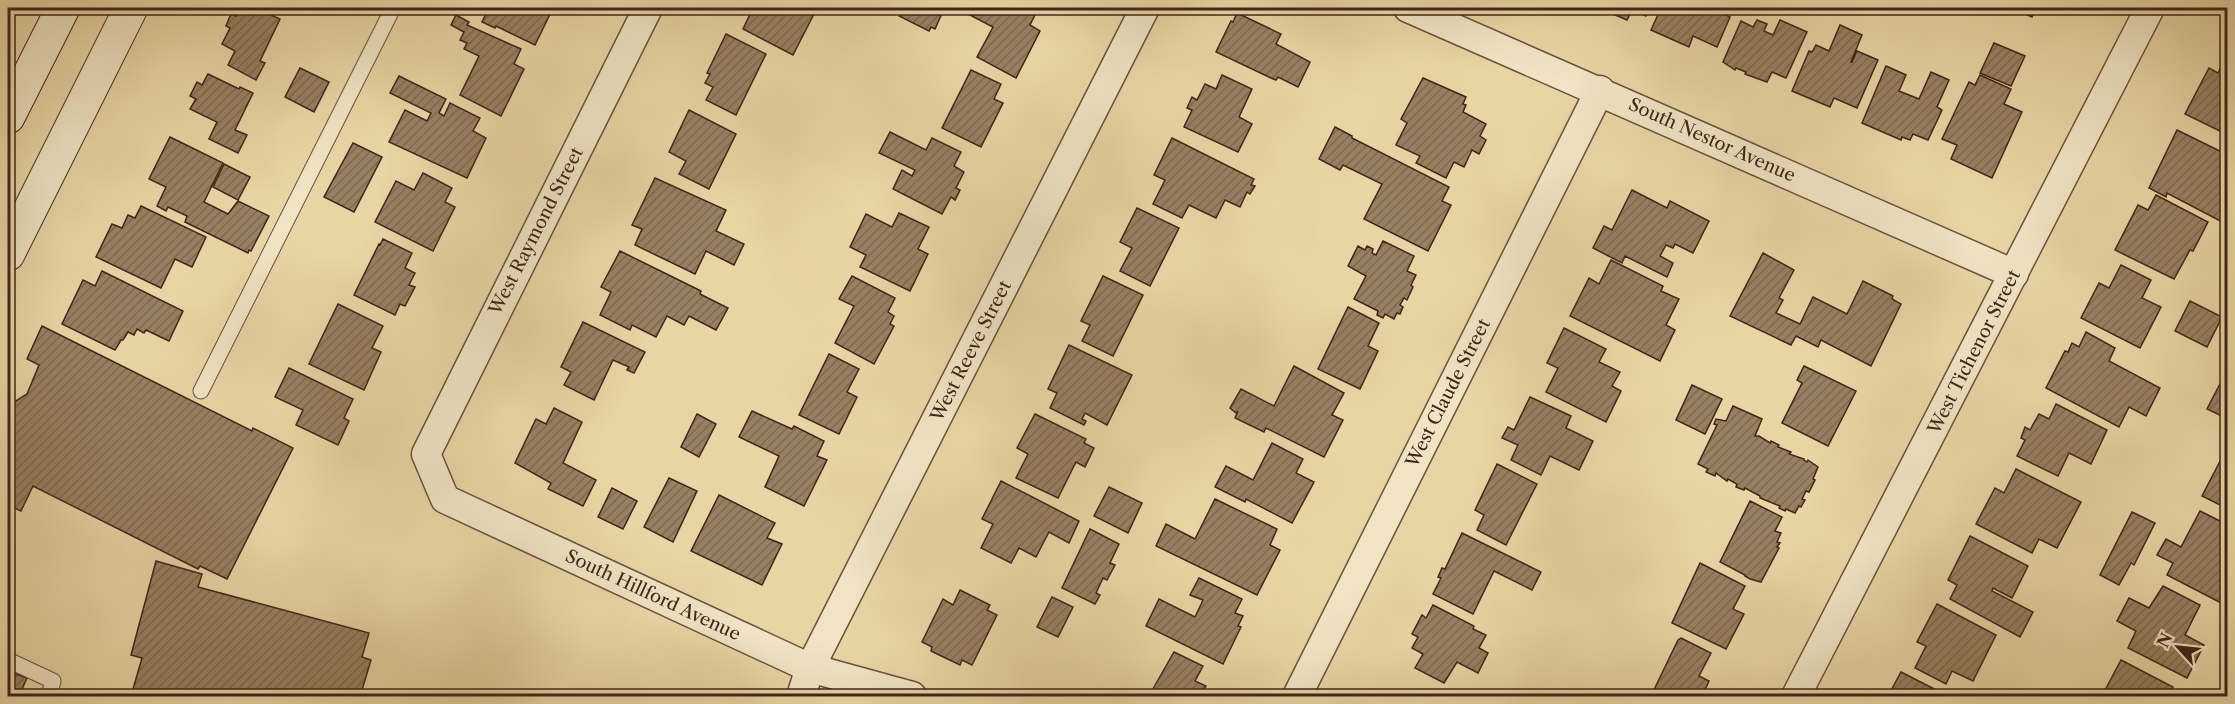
<svg xmlns="http://www.w3.org/2000/svg" width="2235" height="704" font-family="'Libre Caslon Text',serif">
  <defs>
    <pattern id="building-hatch" width="6" height="6" patternUnits="userSpaceOnUse" patternTransform="scale(1.5)"><rect width="6" height="6" fill="#988062"/><path d="M-1 1l2-2M0 6l6-6M5 7l2-2" fill="none" stroke="#7e6950"/></pattern>
  </defs>
  <rect width="100%" height="100%" fill="#e8d5a5"/>
  <filter id="stains"><feTurbulence type="fractalNoise" baseFrequency=".00333" numOctaves="4"/><feColorMatrix values="0 0 0 0 .2 0 0 0 0 .09 0 0 0 0 .02 0 0 0 .5 -.17"/></filter>
  <radialGradient id="worn" r=".72"><stop offset=".6" stop-color="#630" stop-opacity="0"/><stop offset="1" stop-color="#630" stop-opacity=".3"/></radialGradient>
  <g fill="url(#building-hatch)" stroke="#412419" stroke-width="1.5">
    <path d="M240,8H256L280,19L260,61L265,63L256,80L228,65L235,51L222,44L230,28L226,26L231,14L236,16Z"/>
    <path d="M489,8H553L535,45L496,26L495,28L482,22Z"/>
    <path d="M753,8H817L793,55L743,29Z"/>
    <path d="M903,8H941L943,11L935,29L931,27L929,31L899,16Z"/>
    <path d="M972,8H1030L1037,11L1030,25L1040,31L1016,78L977,57L993,27L968,14Z"/>
    <path d="M1599,8H1650L1646,16L1632,10L1627,20Z"/>
    <path d="M1661,8H1712L1730,17L1717,47L1693,36L1689,47L1651,30Z"/>
    <path d="M2012,8H2036L2032,17Z"/>
    <path d="M1237,13L1281,34L1276,44L1310,62L1298,87L1278,77L1276,80L1271,78L1216,52L1231,21L1233,22Z"/>
    <path d="M456,15L469,22L467,25L521,49L514,64L524,69L501,116L460,95L479,56L464,49L467,43L460,40L464,32L451,25Z"/>
    <path d="M1757,20L1767,24L1764,31L1773,35L1780,20L1807,32L1786,78L1772,72L1767,82L1745,74L1746,72L1736,68L1735,70L1723,62L1741,21L1753,27Z"/>
    <path d="M1840,25L1862,35L1851,62H1852L1857,51L1878,60L1857,108L1834,98L1830,107L1792,91L1809,51L1812,52L1816,45L1829,51Z"/>
    <path d="M726,34L766,54L736,115L706,100L713,87L705,83L710,74L707,73Z"/>
    <path d="M1994,43L2025,56L2011,86L1980,73Z"/>
    <path d="M2225,59L2228,60V135L2185,114L2209,68L2218,73Z"/>
    <path d="M1886,66L1906,75L1899,91L1919,99L1931,72L1949,80L1937,107L1942,110L1928,140L1913,134L1910,140L1902,137L1901,140L1862,123Z"/>
    <path d="M300,68L329,82L314,112L285,97Z"/>
    <path d="M971,70L1001,84L994,99L1003,103L981,147L942,128Z"/>
    <path d="M208,74L239,89L240,87L253,93L235,130L247,135L238,153L209,139L217,122L190,109L196,99L190,96L197,82L202,85Z"/>
    <path d="M1222,75L1252,89L1239,117L1252,124L1238,152L1184,127L1192,110L1187,108L1192,97L1197,100L1205,84L1216,89Z"/>
    <path d="M1980,75L2011,89L2004,104L2022,112L1992,178L1951,159L1957,145L1942,139L1969,82L1975,85Z"/>
    <path d="M399,76L446,99L439,113L444,116L450,103L480,118L473,131L486,138L467,178L389,142L405,110L427,121L431,113L390,93Z"/>
    <path d="M1423,78L1466,97L1463,104L1466,105L1463,112L1486,124L1480,136L1486,140L1479,154L1472,150L1464,167L1454,162L1446,178L1416,163L1420,156L1396,145L1407,123L1401,119Z"/>
    <path d="M689,110L736,134L709,189L679,174L686,161L669,152Z"/>
    <path d="M1335,127L1352,136V138L1449,187L1442,201L1451,205L1428,251L1364,219L1382,184L1343,165L1340,170L1319,159Z"/>
    <path d="M2177,130L2228,155V225L2167,193L2166,197L2149,188Z"/>
    <path d="M890,132L926,150L932,138L961,152L954,166L964,172L956,188L960,190L955,200L951,197L942,214L893,189L902,170L912,176L915,170L879,153Z"/>
    <path d="M170,137L223,163L204,202L228,214L238,201L269,216L251,251L249,250L248,253L185,222L187,216L168,207L166,211L157,206L166,187L149,179Z"/>
    <path d="M1172,138L1254,179L1251,185L1255,186L1250,194L1247,192L1240,207L1225,200L1216,218L1189,205L1182,218L1153,204L1165,180L1154,175Z"/>
    <path d="M353,143L382,157L354,212L324,197Z"/>
    <path d="M224,164L250,177L238,200L213,187Z"/>
    <path d="M423,173L452,188L445,202L455,207L433,251L375,222L396,181L414,190Z"/>
    <path d="M655,178L726,210L716,231L744,244L734,265L706,251L695,274L635,245L642,229L632,225Z"/>
    <path d="M1632,190L1667,208L1670,201L1709,221L1693,253L1675,244L1673,248L1666,245L1660,256L1673,263L1667,277L1625,256L1622,263L1593,248L1604,226L1612,230Z"/>
    <path d="M2156,195L2208,222L2193,251L2190,250L2174,279L2115,250L2138,205L2148,210Z"/>
    <path d="M141,206L206,237L192,267L175,259L161,288L96,257L112,224L122,228L128,215L135,218Z"/>
    <path d="M1137,208L1179,228L1150,286L1120,271L1132,248L1120,242Z"/>
    <path d="M899,213L929,227L918,249L928,254L910,291L860,267L866,255L850,247L866,214L892,227Z"/>
    <path d="M383,239L412,253L405,268L415,273L409,285L415,287L405,306L400,304L395,315L354,295L379,244L380,245Z"/>
    <path d="M1383,241L1414,256L1407,271L1416,275L1411,285L1413,287L1407,300L1404,298L1400,305L1403,307L1400,314L1397,313L1394,319L1385,314L1383,318L1377,315L1378,311L1354,299L1366,276L1348,266L1358,246L1365,250L1367,246L1373,249L1372,253L1376,255Z"/>
    <path d="M620,251L701,291L700,294L728,308L716,330L689,316L684,325L667,316L656,337L632,325L630,330L600,315L611,292L601,287Z"/>
    <path d="M1763,253L1794,270L1779,298L1783,300L1776,313L1800,324L1813,297L1847,314L1863,281L1893,296L1892,299L1901,304L1871,366L1821,340L1818,347L1796,336L1791,345L1730,316Z"/>
    <path d="M1611,260L1663,286L1661,291L1679,299L1666,325L1675,330L1660,361L1570,316L1589,278L1599,284Z"/>
    <path d="M2121,265L2151,280L2142,298L2161,307L2140,348L2081,318L2099,283L2109,288Z"/>
    <path d="M102,271L183,311L169,341L146,330L144,333L137,329L134,335L128,332L123,340H121L115,350L62,324L83,280L95,286Z"/>
    <path d="M852,276L895,298L888,312L894,316L890,324L894,326L874,364L835,343L854,306L839,299Z"/>
    <path d="M1103,276L1143,295L1113,356L1082,341L1090,325L1081,321Z"/>
    <path d="M2190,301L2222,317L2207,347L2175,331Z"/>
    <path d="M338,304L383,326L372,348L381,352L364,390L309,364Z"/>
    <path d="M1348,307L1379,323L1368,346L1378,351L1360,389L1318,369Z"/>
    <path d="M583,322L645,352L634,373L627,370L629,367L613,360L594,400L564,385L571,372L561,367Z"/>
    <path d="M42,326L252,431L253,428L293,448L227,579L200,566L198,569L33,486L21,511L8,505V406L27,394L39,365L27,359Z"/>
    <path d="M1564,328L1606,349L1599,362L1620,372L1612,386L1621,391L1606,422L1546,392L1558,368L1547,363Z"/>
    <path d="M2086,332L2115,348L2109,361L2160,388L2146,416L2129,407L2119,427L2046,388L2065,351L2068,352L2072,343L2079,347Z"/>
    <path d="M1069,345L1132,375L1107,425L1085,413L1082,419L1086,421L1084,425L1050,408L1057,393L1048,389Z"/>
    <path d="M829,354L859,369L847,392L857,397L839,434L799,415Z"/>
    <path d="M1294,366L1344,393L1332,415L1343,420L1324,457L1266,428L1264,432L1235,418L1238,411L1236,413L1230,408L1241,389L1274,406Z"/>
    <path d="M1804,366L1856,391L1828,446L1782,423L1802,383L1797,380Z"/>
    <path d="M289,368L353,399L344,418L349,421L338,445L296,425L303,410L275,397Z"/>
    <path d="M2222,380L2228,383V419L2207,409Z"/>
    <path d="M1692,385L1722,399L1705,434L1676,420Z"/>
    <path d="M1530,397L1571,416L1566,428L1593,441L1579,470L1550,456L1541,475L1511,460L1518,445L1502,438L1508,427L1514,430Z"/>
    <path d="M2056,404L2107,430L2091,464L2069,453L2058,476L2017,456L2025,440L2021,438L2025,427L2030,430L2039,414L2049,419Z"/>
    <path d="M1733,406L1762,419L1755,436H1759L1770,443L1771,441L1779,445L1778,447L1791,452L1789,454L1804,459V460L1807,462L1808,460L1818,467L1813,479L1815,480L1809,492L1806,491L1802,499L1805,500L1801,507L1799,506L1795,513L1786,509L1785,511L1779,508L1780,506L1760,498V496L1745,488L1744,490L1736,487L1737,484L1728,479L1727,481L1716,473L1715,476L1706,472L1708,469L1698,464L1717,425L1714,424L1716,419L1726,421Z"/>
    <path d="M554,408L582,422L563,463L596,480L583,506L548,489L551,483L515,463L536,419L546,424Z"/>
    <path d="M752,411L792,429L794,426L824,441L817,456L827,460L804,506L765,487L779,456L739,437Z"/>
    <path d="M697,414L716,424L699,457L681,447Z"/>
    <path d="M1035,414L1086,439L1084,443L1094,448L1085,467L1076,462L1058,498L1016,478L1028,454L1017,448Z"/>
    <path d="M1272,443L1303,459L1296,473L1314,482L1292,523L1246,499L1245,502L1215,487L1226,466L1253,480Z"/>
    <path d="M2228,446V509L2202,496Z"/>
    <path d="M1497,464L1537,484L1506,545L1477,530L1484,515L1475,510Z"/>
    <path d="M2016,469L2081,502L2057,548L2039,539L2032,553L1976,524L1995,488L2004,493Z"/>
    <path d="M669,478L697,491L673,542L644,527Z"/>
    <path d="M1001,481L1079,521L1069,543L1049,532L1036,557L1019,548L1011,563L981,548L993,524L982,519Z"/>
    <path d="M1109,487L1142,503L1128,533L1094,516Z"/>
    <path d="M612,488L637,501L623,529L598,517Z"/>
    <path d="M719,495L775,523L767,538L782,544L762,585L691,551Z"/>
    <path d="M1215,499L1277,529L1270,545L1280,550L1257,595L1156,546L1166,524L1195,539Z"/>
    <path d="M1750,501L1782,517L1775,531L1781,533L1777,542L1780,543L1777,547L1779,548L1761,582L1750,579L1745,576V575L1720,562Z"/>
    <path d="M2200,511L2228,525V574L2225,580L2228,581V595L2223,604L2167,575L2173,563L2157,555L2166,539L2181,547Z"/>
    <path d="M2132,512L2155,523L2134,565L2131,563L2119,585L2100,575Z"/>
    <path d="M1090,529L1119,544L1110,563L1115,565L1107,580L1103,578L1096,593L1100,595L1095,604L1062,588Z"/>
    <path d="M1462,533L1541,572L1532,590L1494,571L1473,614L1433,594L1441,578L1438,577L1442,568L1445,569Z"/>
    <path d="M1970,536L2028,566L2012,598L1993,588L1992,591L2033,612L2020,637L1950,599L1957,585L1948,580Z"/>
    <path d="M156,561L202,574L198,587L369,633L362,657L371,660L362,690L385,696H131L142,658L131,655Z"/>
    <path d="M1700,563L1745,586L1733,609L1744,614L1726,649L1672,623Z"/>
    <path d="M1199,578L1242,599L1235,613L1243,616L1238,626L1241,627L1223,664L1146,626L1159,599L1195,617L1203,600L1190,595Z"/>
    <path d="M2163,586L2200,605L2185,635L2204,645L2187,678L2128,648L2136,631L2117,621L2129,598L2149,608Z"/>
    <path d="M960,590L990,605L987,610L997,615L972,665L962,660L960,665L931,651L932,647L922,642L943,599L953,605Z"/>
    <path d="M1052,597L1073,607L1058,637L1037,627Z"/>
    <path d="M1937,604L1996,635L1973,681L1952,671L1946,684L1915,668L1926,646L1917,642Z"/>
    <path d="M1433,605L1474,626L1473,629L1486,635L1479,648L1488,653L1478,673L1457,662L1444,683L1415,668L1423,654L1412,648L1418,637L1412,634L1422,615L1426,618Z"/>
    <path d="M1681,638L1711,653L1699,676L1709,681L1702,696H1651L1678,640Z"/>
    <path d="M1174,652L1203,666L1195,681L1206,686L1200,696H1149Z"/>
    <path d="M2121,660L2173,687L2168,696H2102Z"/>
    <path d="M8,671L27,678L19,696H8Z"/>
    <path d="M1901,672L1948,696H1888Z"/>
  </g>
  <g fill="none" stroke-linecap="round" stroke-linejoin="round">
    <g stroke="#6b503c" stroke-width="17">
      <g id="service">
        <path d="M201,391L393,8"/>
        <path d="M8,660L53,681L49,696"/>
      </g>
    </g>
    <g stroke="#6b503c" stroke-width="31">
      <g id="minor">
        <path d="M648,8L426,454L445,499L810,668L912,696"/>
        <path d="M1408,8L2014,274"/>
        <path d="M801,696L810,668L1145,8"/>
        <path d="M1297,696L1600,90"/>
        <path d="M1796,696L2150,8"/>
      </g>
    </g>
    <g stroke="#412419" stroke-width="35">
      <g id="secondary">
        <path d="M8,117L63,8"/>
        <path d="M8,254L131,8"/>
      </g>
    </g>
    <use href="#service" stroke="#f0e4c4" stroke-width="15"/>
    <use href="#minor" stroke="#f0e4c4" stroke-width="28"/>
    <use href="#secondary" stroke="#f0e4c4" stroke-width="33"/>
  </g>
  <g text-anchor="middle" stroke-width="4.5" stroke-linejoin="round" paint-order="stroke">
    <g font-size="18" fill="#412419" stroke="#f0e4c4">
      <text transform="translate(1712 140) rotate(24)" y="6">South Nestor Avenue</text>
      <text transform="translate(536 231) rotate(-63)" y="6">West Raymond Street</text>
      <text transform="translate(971 351) rotate(-63)" y="6">West Reeve Street</text>
      <text transform="translate(1974 352) rotate(-63)" y="6">West Tichenor Street</text>
      <text transform="translate(1448 393) rotate(-63)" y="6">West Claude Street</text>
      <text transform="translate(653 595) rotate(25)" y="6">South Hillford Avenue</text>
    </g>
  </g>
  <rect width="2235" height="704" fill="none" stroke="#e8d5a5" stroke-width="30"/>
  <rect x="9" y="9" width="2217" height="686" fill="none" stroke="#412419" stroke-width="3"/>
  <rect x="15" y="15" width="2205" height="674" fill="none" stroke="#412419" stroke-width="1.5"/>
  <g transform="translate(2178 647) rotate(297)" stroke="#f0e4c4" stroke-width="4.5" paint-order="stroke">
  <path d="M0-4.5L10 22L0 15L-10 22Z" fill="#412419"/>
  <text y="-9" font-size="16" font-weight="bold" text-anchor="middle" fill="#412419">N</text>
  </g>
  <rect width="100%" height="100%" filter="url(#stains)"/>
  <rect width="100%" height="100%" fill="url(#worn)"/>
</svg>
